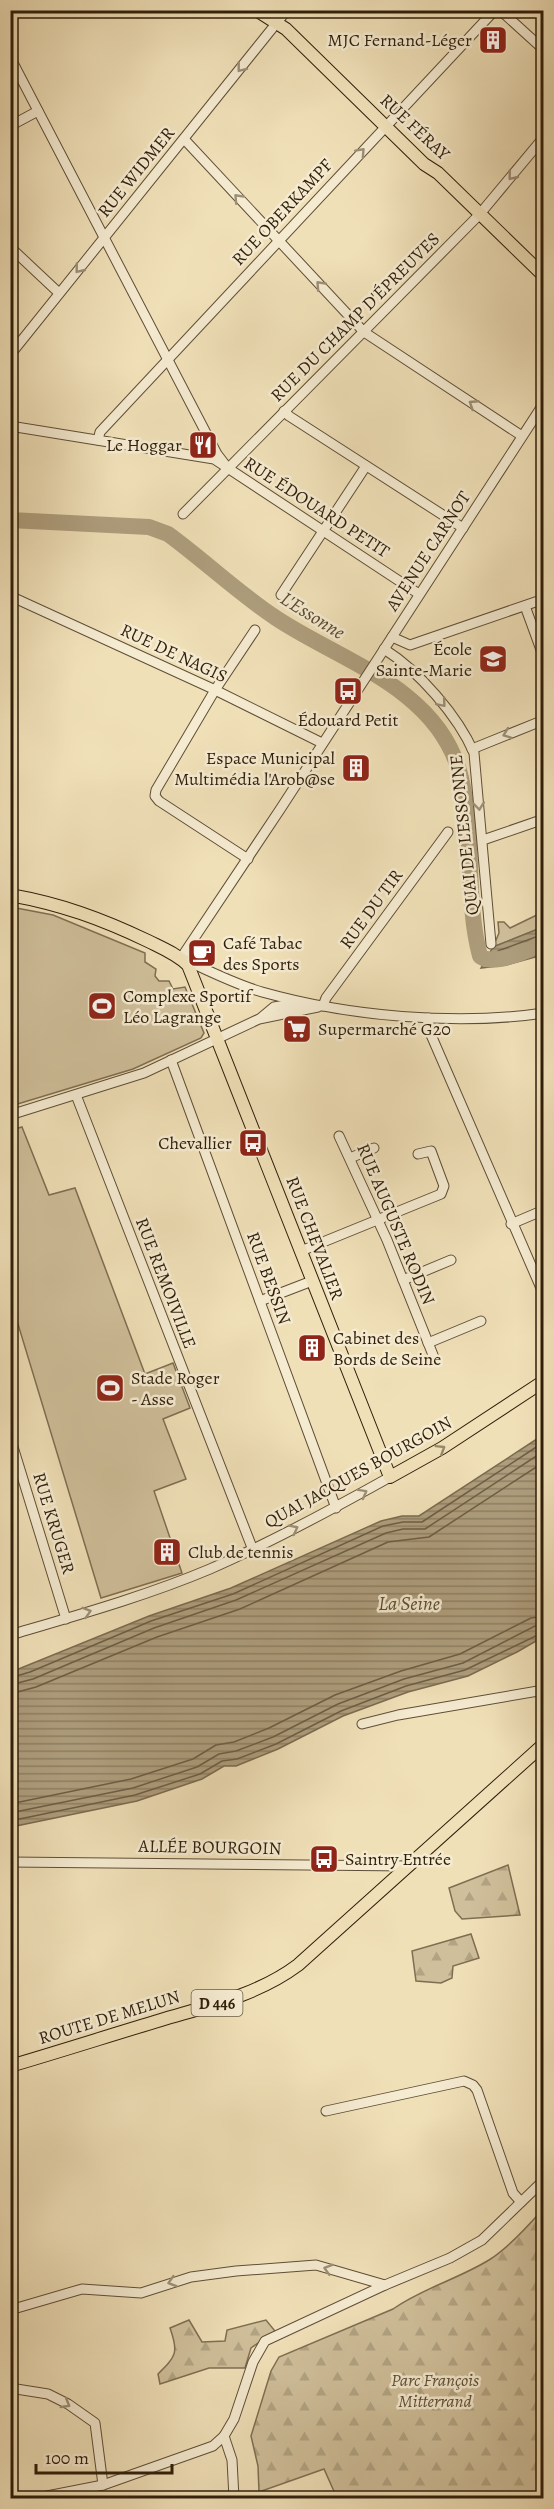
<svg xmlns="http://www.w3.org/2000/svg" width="554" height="2509" font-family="Alegreya,serif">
  <defs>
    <pattern id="forest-firs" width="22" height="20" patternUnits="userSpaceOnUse" patternTransform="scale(1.5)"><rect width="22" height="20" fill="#cfbf9a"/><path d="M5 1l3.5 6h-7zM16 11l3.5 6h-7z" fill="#b2a483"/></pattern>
    <pattern id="water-rules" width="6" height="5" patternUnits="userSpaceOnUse" patternTransform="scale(1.5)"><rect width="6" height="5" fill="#ae9e7d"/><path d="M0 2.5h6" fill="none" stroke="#8e8065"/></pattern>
  </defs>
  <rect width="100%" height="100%" fill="#f0e0b8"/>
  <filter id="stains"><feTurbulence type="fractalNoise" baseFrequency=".00333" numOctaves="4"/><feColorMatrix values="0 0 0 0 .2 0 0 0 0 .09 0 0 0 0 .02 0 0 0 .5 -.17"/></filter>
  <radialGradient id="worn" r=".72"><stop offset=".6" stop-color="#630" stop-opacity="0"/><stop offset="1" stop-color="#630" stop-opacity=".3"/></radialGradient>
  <g fill="#cfbf9a" stroke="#7f6e52" stroke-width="1.5">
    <path d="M11,907L53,915L145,953V962L156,969L155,976L159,981H169L173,989L185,987L204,1033L201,1038L133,1069L11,1106Z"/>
    <path d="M543,912V927L493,947L499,933L498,922H504L510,928Z"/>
    <path d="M22,1127L49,1195L75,1188L145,1374L173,1363L190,1408L163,1419L186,1479L154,1491L182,1573L101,1598L11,1301V1130Z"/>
  </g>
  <g fill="url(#forest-firs)" stroke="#7f6e52" stroke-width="1.5">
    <path d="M508,1865L520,1915L462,1919L455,1911L449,1888Z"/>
    <path d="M471,1934L479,1958L453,1966L452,1978L441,1983L416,1981L412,1951Z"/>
    <path d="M543,2209V2498H337L324,2469L259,2492L258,2466L251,2436L271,2371L279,2357L393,2309C423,2288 458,2279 489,2260C507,2249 529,2225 543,2209Z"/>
    <path d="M189,2320L202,2342L225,2341L227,2330L266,2320L275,2331L251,2348L245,2368H209L160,2384L158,2374C176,2356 179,2353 170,2328Z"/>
  </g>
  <g fill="url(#water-rules)" stroke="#7b6b4f" stroke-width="1.5">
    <path d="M543,927V955L506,965L481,968L493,947Z"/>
    <path d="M543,1435V1637L517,1652L468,1676L408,1692L343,1716L278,1749L236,1766H224L202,1779L137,1801L11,1827V1672L149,1616L231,1588L381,1521L402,1516H419Z"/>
  </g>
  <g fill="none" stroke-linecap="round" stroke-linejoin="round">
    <g stroke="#6e5e44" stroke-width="1.5">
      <path d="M544,934L498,951L494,958L497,960L544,950"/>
      <path d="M10,1678L30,1672L151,1621L233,1594L383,1526L403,1522H422L544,1442"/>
      <path d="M10,1685L33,1679L154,1628L236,1600L386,1533L403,1529H425L544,1451"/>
      <path d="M10,1694L36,1687L157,1637L240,1609L388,1542L429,1537L544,1462"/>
      <path d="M10,1804L131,1779L193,1759L216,1745L234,1742L269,1728L335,1695L401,1671L460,1654L531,1618L544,1616"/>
      <path d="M10,1813L133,1788L197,1767L219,1754L236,1751L273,1737L338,1704L404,1679L463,1663L535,1626L544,1625"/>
      <path d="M10,1821L135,1795L200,1774L222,1761L237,1759L276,1744L341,1711L406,1686L465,1670L544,1632"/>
    </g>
    <path stroke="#ae9e7d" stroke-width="16" d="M10,520L149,527L168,534C205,561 238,593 276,618C339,660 432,686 458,767C476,825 464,897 480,956C492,967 531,950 544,942"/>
    <g stroke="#5f4e36" stroke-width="11">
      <g id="minor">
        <path d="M500,10L544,50"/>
        <path d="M10,57L217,454L227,467"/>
        <path d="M10,126L38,111"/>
        <path d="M184,139L364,332L522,436"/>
        <path d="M10,247L59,293"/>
        <path d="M10,355L287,10"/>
        <path d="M544,403L281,808L181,958C207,970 234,984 262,992C347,1016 456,1026 544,1013"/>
        <path d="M284,411L289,416L463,528"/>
        <path d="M10,426L214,459L419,594"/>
        <path d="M98,440L100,432L495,10"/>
        <path d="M183,514L479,215L544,137"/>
        <path d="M281,595L366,466"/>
        <path d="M10,596L211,688L322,743"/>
        <path d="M525,606L544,658"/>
        <path d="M392,637L410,645L544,599"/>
        <path d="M384,649C419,671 458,716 474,753L491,944"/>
        <path d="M472,749L544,720"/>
        <path d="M483,840L544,819"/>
        <path d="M248,859L159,801L155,796L156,790L215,690L255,630"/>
        <path d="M323,1006L326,998L448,832"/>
        <path d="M262,1017L274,1007L298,1003"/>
        <path d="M428,1018V1028L544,1295"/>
        <path d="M171,1060L336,1508"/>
        <path d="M76,1095L253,1550"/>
        <path d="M10,1115L144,1073L259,1019L318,1007"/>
        <path d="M339,1136L387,1240L435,1360"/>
        <path d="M350,1158L374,1148"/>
        <path d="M511,1224L544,1210"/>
        <path d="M301,1251L441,1194L444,1186L431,1151L418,1154"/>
        <path d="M403,1280L451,1260"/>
        <path d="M260,1301L312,1281"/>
        <path d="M428,1343L481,1321"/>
        <path d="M10,1437L66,1619"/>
        <path d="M10,1635C78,1615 146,1596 210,1569C272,1542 331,1510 390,1477"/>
        <path d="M362,1724L398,1715L544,1690"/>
        <path d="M10,1862L410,1866"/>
        <path d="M326,2111L464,2081L473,2085L477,2090L513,2193L521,2202"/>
        <path d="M10,2310L82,2289L141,2293L191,2277L236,2271L316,2265L385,2285"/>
        <path d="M10,2388L48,2394L68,2404L95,2423L103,2485"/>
        <path d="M224,2436L232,2460L234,2498"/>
        <path d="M37,2498L103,2485L213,2446L224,2436L234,2419L253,2362L265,2341L385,2285L450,2258L482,2240L544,2180"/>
      </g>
    </g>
    <g stroke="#2f1e0a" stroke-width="14">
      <g id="major">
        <path d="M256,10L286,29L424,164L438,173L544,276"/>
        <path d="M10,895C61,904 102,919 148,941C162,948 177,954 188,965L390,1477L442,1448L544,1381"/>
        <path d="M10,2066C61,2051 111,2035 161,2020C208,2006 258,1995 298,1965L544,1744"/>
      </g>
    </g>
    <use href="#minor" stroke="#f5ebd1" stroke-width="9"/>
    <use href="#major" stroke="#f0e0b8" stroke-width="12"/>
  </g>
  <defs><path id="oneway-chevron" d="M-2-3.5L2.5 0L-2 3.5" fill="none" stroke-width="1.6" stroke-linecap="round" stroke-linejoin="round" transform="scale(1.5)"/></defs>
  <g stroke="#9c8f77">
    <use href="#oneway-chevron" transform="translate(241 68) rotate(128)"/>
    <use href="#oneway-chevron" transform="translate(361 152) rotate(-47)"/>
    <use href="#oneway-chevron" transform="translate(512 176) rotate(129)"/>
    <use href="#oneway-chevron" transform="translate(238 198) rotate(-133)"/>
    <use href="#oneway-chevron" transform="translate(79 269) rotate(129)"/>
    <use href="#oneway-chevron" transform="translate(320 285) rotate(-133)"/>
    <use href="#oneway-chevron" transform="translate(473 404) rotate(-147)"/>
    <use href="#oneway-chevron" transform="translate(442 703) rotate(50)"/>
    <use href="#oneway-chevron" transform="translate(507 734) rotate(159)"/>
    <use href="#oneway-chevron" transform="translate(479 806) rotate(84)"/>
    <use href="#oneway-chevron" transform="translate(363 1493) rotate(-29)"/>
    <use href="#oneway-chevron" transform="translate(294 1529) rotate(-27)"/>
    <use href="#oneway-chevron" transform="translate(87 1612) rotate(-17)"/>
    <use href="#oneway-chevron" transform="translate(328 2269) rotate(-164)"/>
    <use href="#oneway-chevron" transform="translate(172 2282) rotate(163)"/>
    <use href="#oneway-chevron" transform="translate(66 2404) rotate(30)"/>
  </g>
  <use stroke="#99896a" href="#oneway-chevron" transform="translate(441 1449) rotate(-32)"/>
  <defs>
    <g id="building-square" transform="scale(1.5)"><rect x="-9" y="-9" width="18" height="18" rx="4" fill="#8f2418" stroke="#f5ebd1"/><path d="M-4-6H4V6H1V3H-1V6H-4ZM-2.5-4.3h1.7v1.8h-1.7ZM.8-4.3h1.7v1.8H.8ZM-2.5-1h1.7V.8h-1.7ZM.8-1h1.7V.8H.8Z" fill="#fff"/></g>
    <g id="restaurant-square" transform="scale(1.5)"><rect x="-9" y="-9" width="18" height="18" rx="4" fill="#8f2418" stroke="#f5ebd1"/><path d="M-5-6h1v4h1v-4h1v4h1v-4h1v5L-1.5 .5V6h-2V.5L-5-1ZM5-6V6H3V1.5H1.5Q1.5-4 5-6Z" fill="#fff"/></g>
    <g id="school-square" transform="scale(1.5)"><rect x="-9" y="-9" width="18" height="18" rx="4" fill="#8f2418" stroke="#f5ebd1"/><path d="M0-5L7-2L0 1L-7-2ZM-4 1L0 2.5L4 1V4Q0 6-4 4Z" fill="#fff"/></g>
    <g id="bus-square" transform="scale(1.5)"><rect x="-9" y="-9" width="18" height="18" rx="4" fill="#8f2418" stroke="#f5ebd1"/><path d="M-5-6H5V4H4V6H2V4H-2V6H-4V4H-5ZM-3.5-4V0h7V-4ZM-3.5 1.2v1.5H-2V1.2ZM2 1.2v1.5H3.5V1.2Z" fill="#fff"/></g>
    <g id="cafe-square" transform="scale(1.5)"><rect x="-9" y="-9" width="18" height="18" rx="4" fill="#8f2418" stroke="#f5ebd1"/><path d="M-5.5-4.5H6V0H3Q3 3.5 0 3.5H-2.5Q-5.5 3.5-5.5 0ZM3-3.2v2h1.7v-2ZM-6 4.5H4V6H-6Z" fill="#fff"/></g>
    <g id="stadium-square" transform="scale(1.5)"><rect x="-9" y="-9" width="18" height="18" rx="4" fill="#8f2418" stroke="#f5ebd1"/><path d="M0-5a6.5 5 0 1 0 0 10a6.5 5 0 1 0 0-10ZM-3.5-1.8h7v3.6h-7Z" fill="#fff"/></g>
    <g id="supermarket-square" transform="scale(1.5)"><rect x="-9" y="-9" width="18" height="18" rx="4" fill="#8f2418" stroke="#f5ebd1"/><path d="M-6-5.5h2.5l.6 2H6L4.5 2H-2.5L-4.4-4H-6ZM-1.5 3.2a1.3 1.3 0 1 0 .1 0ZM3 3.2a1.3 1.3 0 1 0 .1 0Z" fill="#fff"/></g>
  </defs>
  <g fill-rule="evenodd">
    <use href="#building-square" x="493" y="40"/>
    <use href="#restaurant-square" x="203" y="445"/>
    <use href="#school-square" x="493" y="659"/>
    <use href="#bus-square" x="348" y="691"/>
    <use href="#building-square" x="356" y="768"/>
    <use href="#cafe-square" x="202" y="953"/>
    <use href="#stadium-square" x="102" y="1006"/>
    <use href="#supermarket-square" x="297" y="1029"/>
    <use href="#bus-square" x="253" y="1143"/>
    <use href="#building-square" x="312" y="1348"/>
    <use href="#stadium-square" x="110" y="1388"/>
    <use href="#building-square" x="167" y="1552"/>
    <use href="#bus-square" x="324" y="1859"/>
  </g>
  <g text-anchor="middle" stroke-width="5" stroke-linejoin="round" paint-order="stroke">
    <rect fill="#f5ebd1" stroke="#6a5c46" stroke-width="1.5" x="191.5" y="1990" width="51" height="26" rx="4.5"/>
    <g font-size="16" font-weight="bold" fill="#2f1e0a">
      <text x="217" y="2009">D 446</text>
    </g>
    <g font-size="18" fill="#2f1e0a" stroke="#f5ebd1" text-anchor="start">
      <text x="472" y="46" text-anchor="end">MJC Fernand-Léger</text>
      <text x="182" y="451" text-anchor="end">Le Hoggar</text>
      <text x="472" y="655" text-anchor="end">École<tspan x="472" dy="21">Sainte-Marie</tspan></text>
      <text x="348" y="726" text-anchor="middle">Édouard Petit</text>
      <text x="335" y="764" text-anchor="end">Espace Municipal<tspan x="335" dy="21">Multimédia l'Arob@se</tspan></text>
      <text x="223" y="949">Café Tabac<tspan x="223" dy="21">des Sports</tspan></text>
      <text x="123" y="1002">Complexe Sportif<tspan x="123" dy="21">Léo Lagrange</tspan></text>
      <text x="318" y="1035">Supermarché G20</text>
      <text x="232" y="1149" text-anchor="end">Chevallier</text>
      <text x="333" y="1344">Cabinet des<tspan x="333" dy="21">Bords de Seine</tspan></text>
      <text x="131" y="1384">Stade Roger<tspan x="131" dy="21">- Asse</tspan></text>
      <text x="188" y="1558">Club de tennis</text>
      <text x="345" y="1865">Saintry Entrée</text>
    </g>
    <g font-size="18" fill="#2f1e0a" stroke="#f5ebd1">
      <text transform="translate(415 127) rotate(43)" y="6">RUE FÉRAY</text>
      <text transform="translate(136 172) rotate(-51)" y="6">RUE WIDMER</text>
      <text transform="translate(282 212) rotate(-47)" y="6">RUE OBERKAMPF</text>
      <text transform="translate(355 317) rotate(-45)" y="6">RUE DU CHAMP D'ÉPREUVES</text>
      <text transform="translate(317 507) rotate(33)" y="6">RUE ÉDOUARD PETIT</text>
      <text transform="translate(428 551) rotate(-57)" y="6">AVENUE CARNOT</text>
      <text transform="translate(174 653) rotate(25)" y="6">RUE DE NAGIS</text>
      <text transform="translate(464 835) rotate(-96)" y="6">QUAI DE L'ESSONNE</text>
      <text transform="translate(371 909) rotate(-54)" y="6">RUE DU TIR</text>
      <text transform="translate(396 1224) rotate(67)" y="6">RUE AUGUSTE RODIN</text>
      <text transform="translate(315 1238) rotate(69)" y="6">RUE CHEVALIER</text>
      <text transform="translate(269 1278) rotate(70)" y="6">RUE BESSIN</text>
      <text transform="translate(166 1283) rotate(69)" y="6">RUE REMOIVILLE</text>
      <text transform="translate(358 1472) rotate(-29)" y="6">QUAI JACQUES BOURGOIN</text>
      <text transform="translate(54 1523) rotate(73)" y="6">RUE KRUGER</text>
      <text transform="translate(210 1847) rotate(1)" y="6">ALLÉE BOURGOIN</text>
      <text transform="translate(109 2017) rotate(-17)" y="6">ROUTE DE MELUN</text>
    </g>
    <g font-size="18" font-style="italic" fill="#5f4e35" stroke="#f5ebd1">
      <text x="435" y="2386">Parc François<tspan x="435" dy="21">Mitterrand</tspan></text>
    </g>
    <g font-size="20" font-style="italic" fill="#5b4b32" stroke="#f5ebd1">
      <text transform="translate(313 615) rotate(32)" y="7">L'Essonne</text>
      <text x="409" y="1610">La Seine</text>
    </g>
  </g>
  <rect width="554" height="2509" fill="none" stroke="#f0e0b8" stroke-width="36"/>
  <rect x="12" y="12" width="530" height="2485" fill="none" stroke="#2f1e0a" stroke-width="3"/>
  <rect x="18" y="18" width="518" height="2473" fill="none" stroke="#2f1e0a" stroke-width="1.5"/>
  <path d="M36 2464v9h136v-9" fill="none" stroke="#2f1e0a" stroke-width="3"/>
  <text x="45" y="2464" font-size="18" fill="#2f1e0a" stroke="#f5ebd1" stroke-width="4.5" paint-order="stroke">100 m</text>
  <rect width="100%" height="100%" filter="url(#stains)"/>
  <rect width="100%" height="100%" fill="url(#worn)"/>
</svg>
